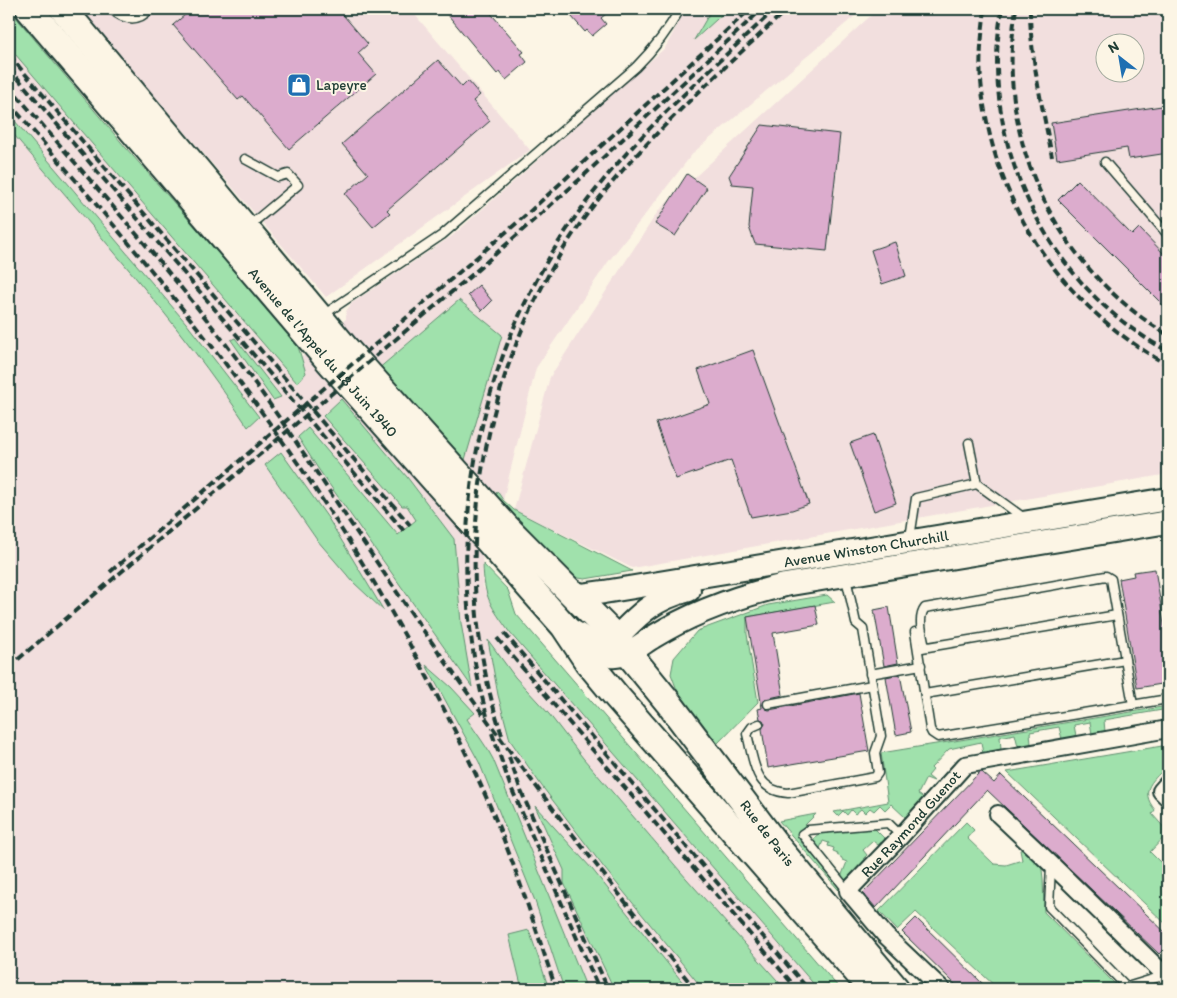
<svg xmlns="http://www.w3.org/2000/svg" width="1177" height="998" font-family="Itim,sans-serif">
  <rect width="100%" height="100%" fill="#fcf5e5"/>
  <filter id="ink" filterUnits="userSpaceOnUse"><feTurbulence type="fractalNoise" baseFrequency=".02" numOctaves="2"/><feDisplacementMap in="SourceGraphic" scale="10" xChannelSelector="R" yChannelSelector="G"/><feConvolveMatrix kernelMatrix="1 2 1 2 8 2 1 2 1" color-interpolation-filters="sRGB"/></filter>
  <g filter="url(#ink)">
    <g fill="#f2dfde" fill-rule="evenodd">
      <path d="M80,9H410L530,150L326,297Z"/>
      <path d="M686,9H863L694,152L608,262L536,368L503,500L497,492L482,542L483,587L829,989H9V24L296,361L346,319V311L352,303L452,236L665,48Z"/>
      <path d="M878,9H1168V474L632,568L514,510L550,377L659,210ZM1104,42H1134V72H1104Z"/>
    </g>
    <g fill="#a0e1ac" stroke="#608f70">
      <path d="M9,9L126,148L297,343L306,373L297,383L9,47Z"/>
      <path d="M712,9H728L694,40Z"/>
      <path d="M9,114L186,323L259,417L248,427C178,321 91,226 9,129Z"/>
      <path d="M459,300L502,335L464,463L377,370Z"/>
      <path d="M235,338L281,397L273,400L231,340Z"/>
      <path d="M341,399L407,477L454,539L461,623L472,687L317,467L298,437L308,428L398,535L416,520L407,506H402L323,416Z"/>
      <path d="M281,452L328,518L384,611L353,582L317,540L265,465Z"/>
      <path d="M497,491L503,500L514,510L632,571L585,579L572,577L494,501Z"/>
      <path d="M483,564L508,590L516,614L840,989H818L510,633C491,606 484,599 483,564Z"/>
      <path d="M827,595L835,602L747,617V634L758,702L715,746L677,695V690L671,674L674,658L697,631L768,605Z"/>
      <path d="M488,640L515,677L549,714L583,758L686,878L785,989H703L605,869L541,785L510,740L498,695Z"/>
      <path d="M426,665L451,687L475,713L467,719C476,733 486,745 493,759L587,989H564L535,901L479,762Z"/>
      <path d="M1168,706V709L1104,720L1105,732L1092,734L1090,722L1074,725L1076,736L1062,739L1059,727L1030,732L1031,744L1018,746L1015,734L1000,737L1001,749L983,754L981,742L949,749L931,768L933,770L928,776L934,781L926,778L918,794L928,801L898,828L906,818L891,804L885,810L880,805L874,811L870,808L865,813L861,809L855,814L851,810L847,815L843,811L838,816L834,812L888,802L881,753Z"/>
      <path d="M1168,745V765C1154,780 1138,789 1155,810L1152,814L1168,832V833L1150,852L1168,870V926L1007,772Z"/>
      <path d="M535,806L592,869L688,989H614L564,883V870Z"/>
      <path d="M816,814L801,829L799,834L800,841L844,890L843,895L779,821Z"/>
      <path d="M966,822L974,830L967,838L994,864L1006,865L1022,860L1020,850L1025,849L1041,862L1043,878L1044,912L1115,984L1122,989H998L916,912L897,930L879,911Z"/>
      <path d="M871,827L874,828L886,840L885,845L881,842L878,845L873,841L863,850L867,855L864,858L868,862L847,881L841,877L847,862L842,860V858L837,855L838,853L833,851L834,848L828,846L829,843L823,841L819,851C814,845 810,839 819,834Z"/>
      <path d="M529,930L549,989H522L509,935Z"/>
    </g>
    <g fill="#dcaccd" stroke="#1f3d34">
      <path d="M192,9H338L368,44L358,53L376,74L289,149L243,96L238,100L173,25Z"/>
      <path d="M443,9H487L524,52L521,54L527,62L506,80L500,72L497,74Z"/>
      <path d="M565,9H612L601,18L606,24L592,36L587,30L585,32Z"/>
      <path d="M438,60L462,87L468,81L480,95L473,101L490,121L387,210L390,213L373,227L345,194L368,174L342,144Z"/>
      <path d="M1168,105V153L1129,159L1127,148L1057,159L1051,123Z"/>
      <path d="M762,125L840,134L827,251L755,244L749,227L753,186L732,184L729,176Z"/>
      <path d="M687,174L707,188L675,236L655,224Z"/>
      <path d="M1078,180L1132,235L1139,228L1168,258V310L1058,200Z"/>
      <path d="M895,242L906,276L882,284L871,250Z"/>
      <path d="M479,285L492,301L482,311L468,295Z"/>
      <path d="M753,350L809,504L792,510L751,517L731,460L676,479L656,423L710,404L698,370Z"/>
      <path d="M873,435L896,503L874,511L850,443Z"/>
      <path d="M1155,569L1168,649V683L1137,688L1119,579L1134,576L1133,572Z"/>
      <path d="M815,605L819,625L773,633L783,695L765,699L763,705L766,709L769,710L859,693L869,751L768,768L762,729L765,724L763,720L760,719L758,709L762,708L747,617Z"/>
      <path d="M889,607L898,663L884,666L874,610Z"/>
      <path d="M900,674L911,732L896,735L886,677Z"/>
      <path d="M982,772L994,783L1001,775L1168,935V945L1159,954L987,790L876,908L869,900L863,893L979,773Z"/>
      <path d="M916,918L988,989H960L902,932Z"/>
    </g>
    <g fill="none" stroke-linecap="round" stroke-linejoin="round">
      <g stroke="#1f3d34" stroke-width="11">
        <g id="service">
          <path d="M112,9C124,21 139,22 150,9"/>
          <path d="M245,159L278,177L288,174L298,185L249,226"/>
          <path d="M1105,162L1168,235"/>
          <path d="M323,315L442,235L636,67C654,49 668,31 680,9"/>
          <path d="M969,443L977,484"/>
          <path d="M910,538L916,498L977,484L1024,518"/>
          <path d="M915,632L930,729L932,733L938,737L1168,699"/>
          <path d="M925,647C923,635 917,618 925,608L1106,576L1111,579L1133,705"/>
          <path d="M922,648L1117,615"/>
          <path d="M870,674L921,665"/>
          <path d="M925,694L1125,660"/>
          <path d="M768,704L872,685"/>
          <path d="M759,724L752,727L747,734C754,761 754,791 788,793L875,777L878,773L875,753L881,736L863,629L856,623L846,578"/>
          <path d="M1051,866L1049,907L1127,987L1166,975"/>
          <path d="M848,891L802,834L808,830L888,823L901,836"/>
        </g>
      </g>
      <g stroke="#1f3d34" stroke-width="20">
        <g id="minor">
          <path d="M1168,783L1161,791L1168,798"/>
          <path d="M998,814L1051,864L1168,978"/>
          <path id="s1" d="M942,989L885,935L848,891L901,836L965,765L1168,729"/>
        </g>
      </g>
      <g stroke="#1f3d34" stroke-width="26">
        <g id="secondary">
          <path id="s2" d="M566,589L582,595L604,592L1168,499"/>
          <path d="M567,628C574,632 583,637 590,642C597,648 601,655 611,656C626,658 641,644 653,637C693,612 739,596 785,585L1168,522"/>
          <path d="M611,655L613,644L616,638C641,612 654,599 689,590"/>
        </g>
      </g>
      <g stroke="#1f3d34" stroke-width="30">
        <g id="primary">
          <path id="s3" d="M29,9L330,362L564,626L588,662L617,697L872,989"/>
          <path id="s4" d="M63,9L346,349L506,527L616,638L668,702L779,849L896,989"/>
        </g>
      </g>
      <use href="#service" stroke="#fcf5e5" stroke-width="8"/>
      <use href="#minor" stroke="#fcf5e5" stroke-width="16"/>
      <use href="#secondary" stroke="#fcf5e5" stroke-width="22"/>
      <use href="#primary" stroke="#fcf5e5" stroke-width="26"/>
      <g stroke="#1f3d34" stroke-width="4" stroke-dasharray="8 4" stroke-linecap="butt">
        <path d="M985,9C982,33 979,57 981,81C992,203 1061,306 1168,365"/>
        <path d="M1002,9C977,141 1048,288 1168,351"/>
        <path d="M1016,9C994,139 1056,268 1168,335"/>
        <path d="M1030,9C1030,58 1043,108 1052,157"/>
        <path d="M9,55L410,525"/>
        <path d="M9,68L404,531"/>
        <path d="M9,86C89,180 173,272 246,371C311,460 369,554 433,644C516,763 604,877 695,989"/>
        <path d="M9,103C86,192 163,281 234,375C329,500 411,635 477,777C509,845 532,918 556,989"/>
        <path d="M110,572L526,215L750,9"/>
        <path d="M504,633L808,989"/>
        <path d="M497,638L797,989"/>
        <path d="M9,667L474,273L579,180L762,9"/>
        <path d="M487,716C436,531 481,329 602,182C653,119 716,65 775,9"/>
        <path d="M492,733L510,785L599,989"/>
        <path d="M502,735C443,561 482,352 593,206C650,133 721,72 787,9"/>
        <path d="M509,757L521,791L608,989"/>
      </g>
    </g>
  </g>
  <defs>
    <g id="shop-square" transform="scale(1.25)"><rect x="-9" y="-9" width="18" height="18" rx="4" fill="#1f6fb2" stroke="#fcf5e5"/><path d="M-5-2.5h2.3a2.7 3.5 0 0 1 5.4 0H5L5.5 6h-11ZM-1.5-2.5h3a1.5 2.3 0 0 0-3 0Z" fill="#fff"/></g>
  </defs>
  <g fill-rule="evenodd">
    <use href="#shop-square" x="299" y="85"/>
  </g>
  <g text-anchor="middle" stroke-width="4" stroke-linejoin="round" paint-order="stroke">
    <g font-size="15" fill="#1f3d34" stroke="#fcf5e5" text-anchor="start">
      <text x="316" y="90">Lapeyre</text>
    </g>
    <g font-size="15" fill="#1f3d34" stroke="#fcf5e5">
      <text dy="5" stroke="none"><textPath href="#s3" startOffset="452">Avenue de l'Appel du 18 Juin 1940</textPath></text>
      <text dy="5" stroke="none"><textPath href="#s2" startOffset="305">Avenue Winston Churchill</textPath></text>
      <text dy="5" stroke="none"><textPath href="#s1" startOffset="228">Rue Raymond Guenot</textPath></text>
      <text dy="5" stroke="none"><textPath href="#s4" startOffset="1085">Rue de Paris</textPath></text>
    </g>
  </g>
  <rect width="1177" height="998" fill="none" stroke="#fcf5e5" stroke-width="30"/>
  <rect x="15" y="15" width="1147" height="968" fill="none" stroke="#1f3d34" stroke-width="2" filter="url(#ink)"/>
  <g transform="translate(1120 58) rotate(329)"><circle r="24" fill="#fcf5e5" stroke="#a4ab9e"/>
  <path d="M0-4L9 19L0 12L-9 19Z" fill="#1f6fb2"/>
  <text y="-8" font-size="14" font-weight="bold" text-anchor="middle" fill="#1f3d34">N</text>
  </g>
</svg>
